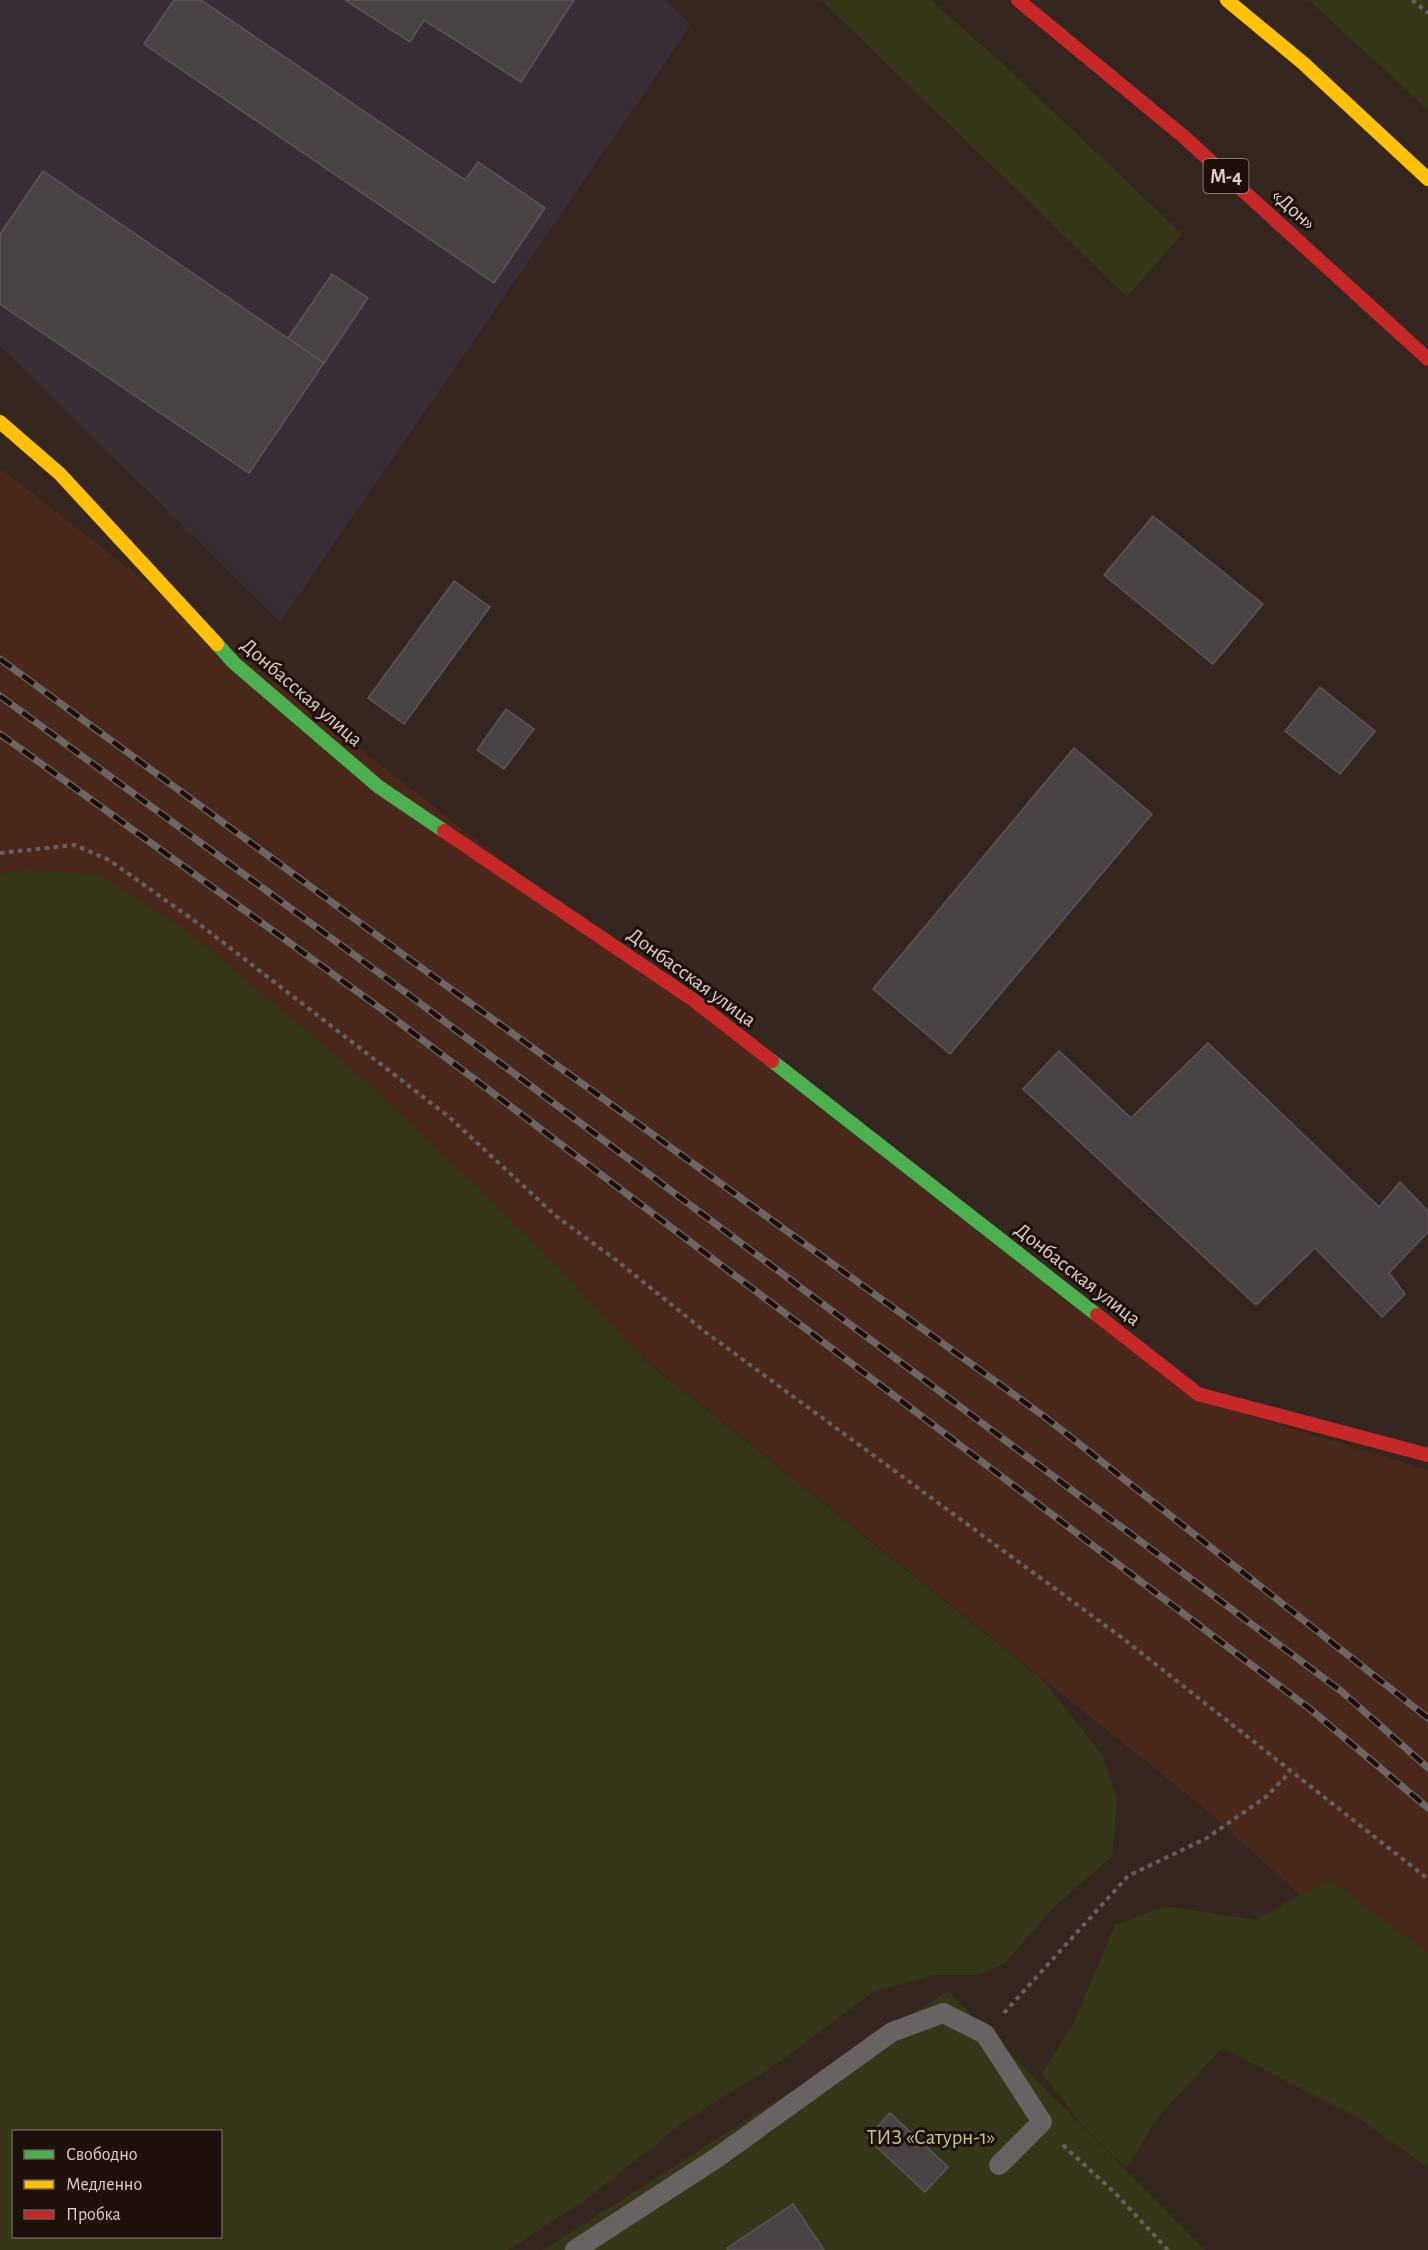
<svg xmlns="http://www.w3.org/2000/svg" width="1428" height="2250" font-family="'Alegreya Sans',sans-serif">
  <rect width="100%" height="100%" fill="#362620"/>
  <path fill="#392d38" d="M0,0H664L691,25L280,622L0,345Z"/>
  <path fill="#4a291c" d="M0,468L1191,1398L1428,1470V2013L1209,1812L626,1344L0,946Z"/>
  <g fill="#363619" fill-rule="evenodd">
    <path d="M821,0H931L1006,67L1182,234L1127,297Z"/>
    <path d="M1309,0H1428V110L1310,1Z"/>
    <path d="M23,870L98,874L186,930L366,1081L530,1239L645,1360L1042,1679L1103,1756L1117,1799L1112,1857L1055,1906L1005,1963L980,1975H935L873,1992L778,2063L685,2121L584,2201L508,2250H0V874ZM14,2132H220V2236H14Z"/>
    <path d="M1329,1879L1428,1953V2168L1357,2117L1222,2048L1157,2118L1127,2168L1082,2125L1042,2073L1074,2022L1115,1925L1166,1906L1255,1920Z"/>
    <path d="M948,1991L1205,2250H543Z"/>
  </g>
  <g fill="#494245" stroke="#5d5559" stroke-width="1.5">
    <path d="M174,0H201L465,180L478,162L545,208L494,283L144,44Z"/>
    <path d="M345,0H574L521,82L424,20L410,42Z"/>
    <path d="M43,171L324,363L249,473L0,304V234Z"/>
    <path d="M332,274L368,298L324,363L288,338Z"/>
    <path d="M1153,516L1263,604L1213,664L1104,575Z"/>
    <path d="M454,581L490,607L404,724L368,698Z"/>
    <path d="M1320,687L1375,731L1340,774L1285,731Z"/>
    <path d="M506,709L534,729L504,769L477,750Z"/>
    <path d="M1074,748L1152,814L950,1054L873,989Z"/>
    <path d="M1208,1043L1379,1207L1400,1182L1428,1211V1232L1389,1273L1405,1294L1382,1317L1315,1248L1256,1305L1023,1089L1059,1051L1131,1118Z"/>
    <path d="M890,2113L948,2167L925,2192L867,2138Z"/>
    <path d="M793,2204L824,2250H729L727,2248Z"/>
  </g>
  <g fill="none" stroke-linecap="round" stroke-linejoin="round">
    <g stroke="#675f5f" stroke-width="4" stroke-dasharray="4.5 4.5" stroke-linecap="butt">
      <path d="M1412,0L1428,13"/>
      <path d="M0,853L75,845L109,860L199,924L448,1116L557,1217L616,1260L708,1334L1121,1637L1428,1879"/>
      <path d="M1004,2013L1128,1876L1207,1838L1267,1796L1290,1772"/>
      <path d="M1063,2145L1116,2194L1168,2250"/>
    </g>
    <path stroke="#686263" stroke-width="20" d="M575,2250L715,2159L892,2032L943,2013L985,2034L1042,2122L999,2165"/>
    <g stroke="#4caf50" stroke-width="14">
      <path d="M217,644L234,663L379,787L444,831"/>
      <path d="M772,1061L1097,1315"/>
    </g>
    <g stroke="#ffc107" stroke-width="14">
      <path d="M1227,0L1303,63L1428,179"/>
      <path d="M0,422L60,474L217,644"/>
    </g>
    <g stroke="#c62828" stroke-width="14">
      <path d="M1018,0L1183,136L1428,359"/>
      <path d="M444,831L692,999L772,1061"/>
      <path d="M1097,1315L1198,1394L1428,1455"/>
    </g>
    <g stroke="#6e6665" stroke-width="7">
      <g id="rail">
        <path d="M0,659L412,961L1045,1417L1428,1718"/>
        <path d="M0,696L405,992L1341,1691L1428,1768"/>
        <path d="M0,734L380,1008L1310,1709L1428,1808"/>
      </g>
    </g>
    <use href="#rail" stroke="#1d100b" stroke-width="4.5" stroke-dasharray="14" stroke-linecap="butt"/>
  </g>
  <g text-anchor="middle" stroke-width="6" stroke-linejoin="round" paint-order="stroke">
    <rect fill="#1d100b" stroke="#a6958e" stroke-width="1.5" x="1203.5" y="159" width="45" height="34" rx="4.5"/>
    <g font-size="20" font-weight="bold" fill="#e1cec6">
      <text x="1226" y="183">М-4</text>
    </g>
    <g font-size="21" fill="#e1cec6" stroke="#1d100b">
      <text transform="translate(1294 209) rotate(42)" y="7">«Дон»</text>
      <text transform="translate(302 692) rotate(41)" y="7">Донбасская улица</text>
      <text transform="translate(692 977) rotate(36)" y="7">Донбасская улица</text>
      <text transform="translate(1078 1274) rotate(38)" y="7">Донбасская улица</text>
    </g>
    <g font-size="21" fill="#c1c97d" stroke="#1d100b">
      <text x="931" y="2144">ТИЗ «Сатурн-1»</text>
    </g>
  </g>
  <rect x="12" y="2130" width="210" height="108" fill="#1d100b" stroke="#6b5c56" stroke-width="1.5"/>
  <rect x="24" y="2150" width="30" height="9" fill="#4caf50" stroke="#6b5c56" stroke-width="1.5"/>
  <text x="66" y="2160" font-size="18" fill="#e1cec6">Свободно</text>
  <rect x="24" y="2180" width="30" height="9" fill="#ffc107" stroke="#6b5c56" stroke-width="1.5"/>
  <text x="66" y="2190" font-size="18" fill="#e1cec6">Медленно</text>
  <rect x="24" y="2210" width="30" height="9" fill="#c62828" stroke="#6b5c56" stroke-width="1.5"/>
  <text x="66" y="2220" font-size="18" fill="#e1cec6">Пробка</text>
</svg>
